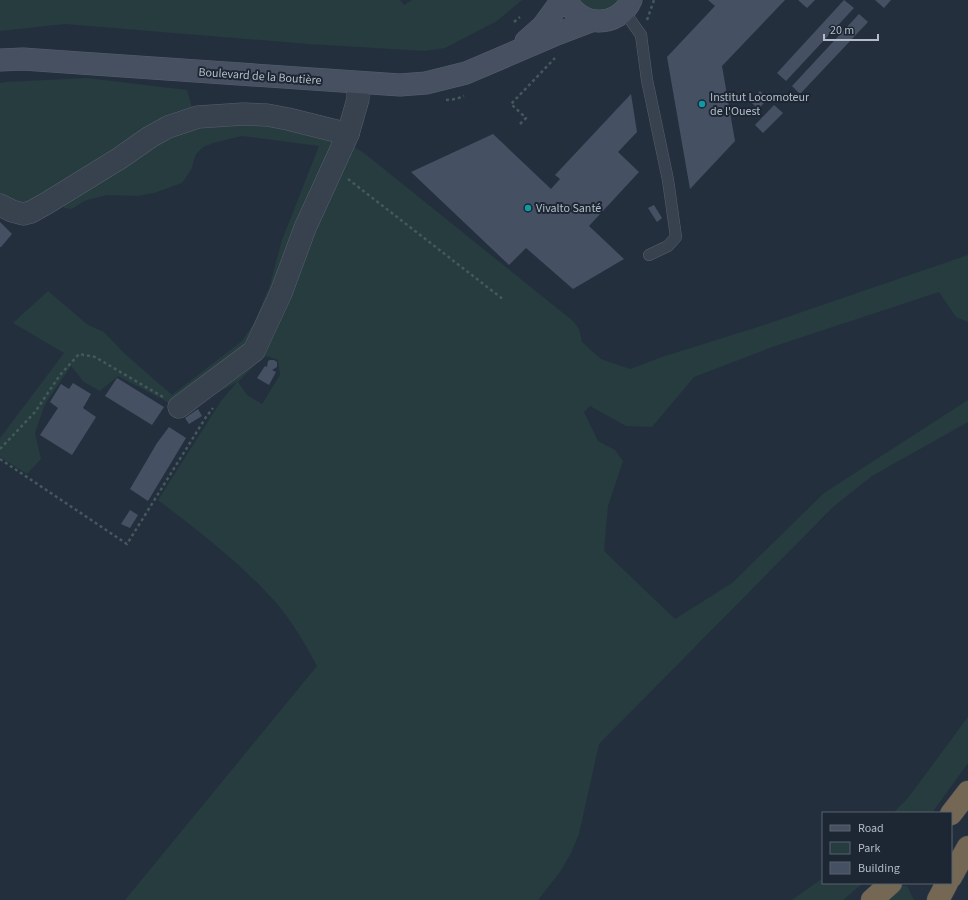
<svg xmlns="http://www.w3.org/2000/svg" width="968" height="900" font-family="'Source Sans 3',sans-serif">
  <rect width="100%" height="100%" fill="#242f3e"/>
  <g fill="#263c3f" fill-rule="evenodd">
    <path d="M0,0H400L404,5L412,0H522L497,21L445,48L425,51L308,44L65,24L0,31Z"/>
    <path d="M580,0H618C609,13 589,13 580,0Z"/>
    <path d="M87,78L187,90L193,111L321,127L364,153L573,321L579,329L582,342L601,359L630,369L662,357L764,325L968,255V322L956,317L939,292L775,346L694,377L652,427L626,426L590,406L584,412L598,441L615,450L623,461L608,506L604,551L675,619L732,583L824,493L968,400V422L872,476L833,507L599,744L579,834L571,853L560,872L538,900H125L317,666C303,640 288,614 267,593C234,558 196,529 158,500L221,401L237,382L181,413L164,400L118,376L100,391L84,382L71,366L45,404L35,433L41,459L27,474L0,457V438L64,353L13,323L48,291L88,325L104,332L124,353L172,395L242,341L254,323L270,285L282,240L319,146L242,136L213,143L203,147L196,154L191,170L182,183L154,193L137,196L107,195L84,201L72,209L64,208L63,199L29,204L0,197V83L6,82ZM267,356L278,360L280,375L262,404L247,395L238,382L259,361Z"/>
    <path d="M968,717V763L934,810L932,813H893L908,798Z"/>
    <path d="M823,878V883H863L843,900H792Z"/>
    <path d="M901,886H907L914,900H886Z"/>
  </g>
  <g fill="#455162">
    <path d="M708,0H785L722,66L735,141L690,189L667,57L715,6Z"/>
    <path d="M798,0H815L807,8Z"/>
    <path d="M844,0L854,8L786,81L777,73Z"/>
    <path d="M875,0H891L884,8Z"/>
    <path d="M859,14L868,22L800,94L792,86Z"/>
    <path d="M760,91L768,99L758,109L750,101Z"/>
    <path d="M631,94L637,132L618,152L639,172L589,226L624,259L573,289L526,248L509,265L411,172L493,134L551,189L560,179L555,175Z"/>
    <path d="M774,105L783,113L763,133L755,125Z"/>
    <path d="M654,205L662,218L657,222L648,208Z"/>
    <path d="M0,222L12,234L1,247H0Z"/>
    <path d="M270,360H274L277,362V367L272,370L276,372L269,385L257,378L265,366L267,367L268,361Z"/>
    <path d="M117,378L164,407L152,425L105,396Z"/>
    <path d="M73,383L91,394L83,408L96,417L72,455L40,435L58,408L50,402L61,384L69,389Z"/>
    <path d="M198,409L202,416L189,424L185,418Z"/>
    <path d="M169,427L186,438L148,501L130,489L157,443Z"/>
    <path d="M130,510L138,515L130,528L121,524Z"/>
  </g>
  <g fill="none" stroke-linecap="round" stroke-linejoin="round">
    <g stroke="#565f6c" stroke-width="12">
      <path id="lane" d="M624,11L641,35L647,80L668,180L676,237L668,246L649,255"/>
    </g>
    <g stroke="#565f6c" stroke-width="23">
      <g id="street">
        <path d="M0,205L12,211L23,214L31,212L47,203L120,158L150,137L168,127L198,117L243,114L267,115L288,119L348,134"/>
        <path d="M179,407L254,351L281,293L305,228L348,134L358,99V83"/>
      </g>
    </g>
    <g stroke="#565f6c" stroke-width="23">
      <g id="secondary">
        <path d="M567,0C579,28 619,28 631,0"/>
        <path d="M526,41L543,26L562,0"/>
        <path d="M0,60L23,59L80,63L400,85L426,83L466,73L557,34L591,21"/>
      </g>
    </g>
    <g stroke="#434c59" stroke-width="23">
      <g id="highway">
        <path d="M951,814L968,792"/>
        <path d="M951,877L968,847"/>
        <path d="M872,900L891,883"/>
        <path d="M938,900L947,883"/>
      </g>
    </g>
    <g stroke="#44595c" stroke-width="2.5" stroke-dasharray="3 3" stroke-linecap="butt">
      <path d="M647,20L654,0"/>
      <path d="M514,22L520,17"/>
      <path d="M446,100L456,99L464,96"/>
      <path d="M520,124L526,118L511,104L555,58"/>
      <path d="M348,179L504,300"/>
      <path d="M0,449L35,412L60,375L79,354L95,357L163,397"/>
      <path d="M0,459L127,544L206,417L213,408"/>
    </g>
    <use href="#lane" stroke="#38414e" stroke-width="11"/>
    <use href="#street" stroke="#38414e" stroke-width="22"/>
    <use href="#secondary" stroke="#465061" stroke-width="22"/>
    <use href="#highway" stroke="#746855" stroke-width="22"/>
  </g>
  <g fill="#0f9aa8" stroke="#1d2633" stroke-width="1.5">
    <circle cx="702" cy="104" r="4"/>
    <circle cx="528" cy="208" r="4"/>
  </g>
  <g text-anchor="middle" stroke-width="4" stroke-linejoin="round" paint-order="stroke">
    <g font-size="12" fill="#b4bcc9" stroke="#1d2633">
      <text transform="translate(260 76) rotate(4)" y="4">Boulevard de la Boutière</text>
    </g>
    <g font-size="12" fill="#b4bcc9" stroke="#1d2633" text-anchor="start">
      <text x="710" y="101">Institut Locomoteur<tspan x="710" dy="14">de l'Ouest</tspan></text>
      <text x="536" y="212">Vivalto Santé</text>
    </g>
  </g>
  <rect x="822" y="812" width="130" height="72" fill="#1d2633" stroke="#59626f"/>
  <rect x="830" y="825" width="20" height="6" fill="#465061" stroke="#59626f"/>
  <text x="858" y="832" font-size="12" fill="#b4bcc9">Road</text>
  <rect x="830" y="842" width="20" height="12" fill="#263c3f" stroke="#59626f"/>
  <text x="858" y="852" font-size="12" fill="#b4bcc9">Park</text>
  <rect x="830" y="862" width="20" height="12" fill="#455162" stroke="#59626f"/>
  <text x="858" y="872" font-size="12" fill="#b4bcc9">Building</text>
  <path d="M824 34v6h54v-6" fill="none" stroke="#b4bcc9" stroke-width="2"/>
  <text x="830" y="34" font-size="12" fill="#b4bcc9" stroke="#1d2633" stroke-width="3" paint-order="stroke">20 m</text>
</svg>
